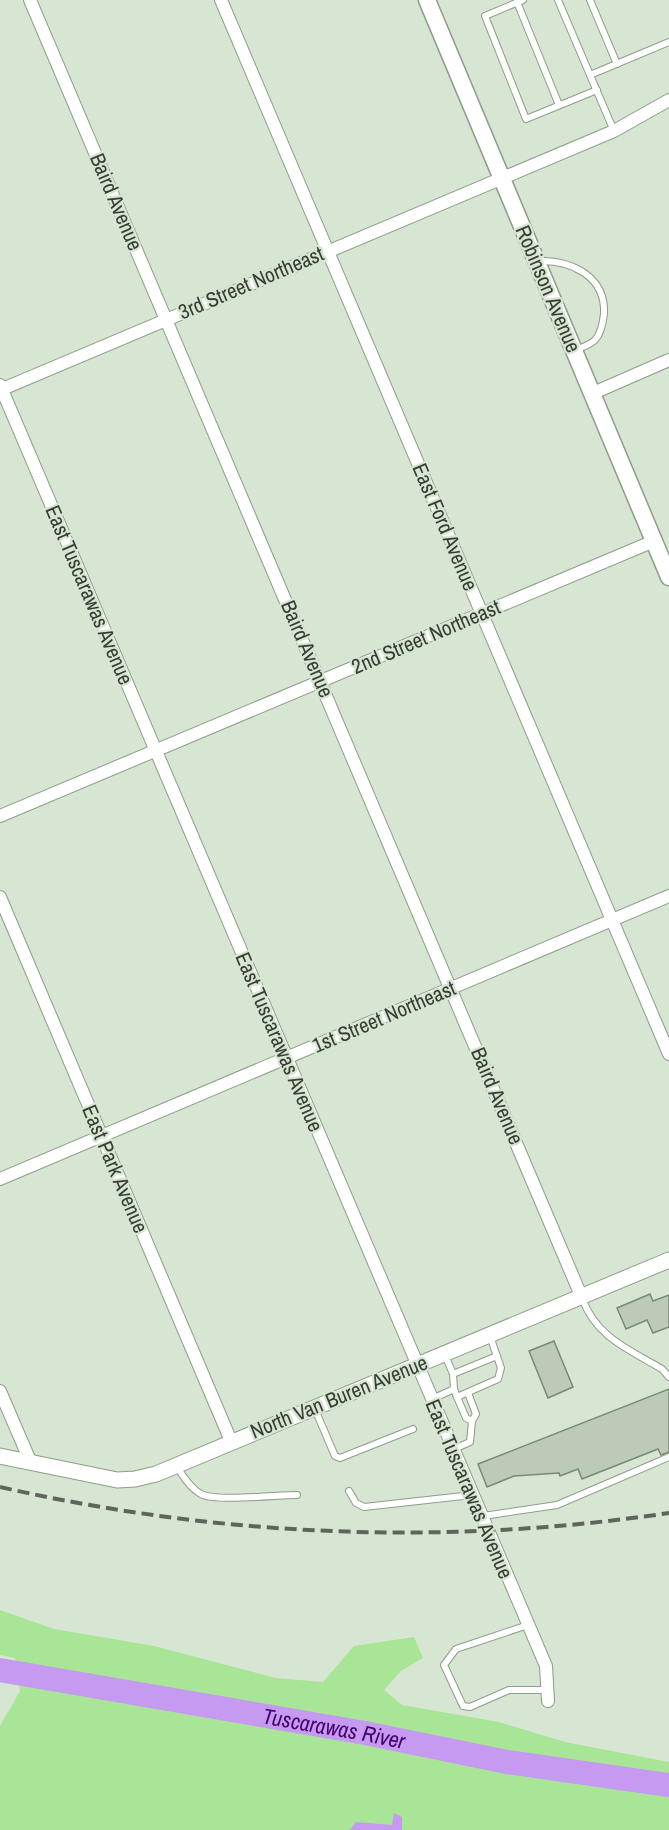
<svg xmlns="http://www.w3.org/2000/svg" width="669" height="1830" font-family="'Archivo Narrow',sans-serif">
  <rect width="100%" height="100%" fill="#d7e6d2"/>
  <path fill="#a9e596" d="M0,1610L54,1629L154,1646L276,1678L323,1682L354,1646L414,1637L423,1658L401,1671L384,1690L402,1705L499,1722L565,1742L669,1762V1830H0V1726L20,1691L15,1658L0,1655Z"/>
  <path fill="#c59af0" d="M394,1813L402,1817V1830H350L356,1822L392,1825Z"/>
  <g fill="none" stroke-linecap="round" stroke-linejoin="round">
    <path stroke="#c59af0" stroke-width="24" id="s1" d="M0,1670L365,1733L507,1762L669,1785"/>
  </g>
  <g fill="#bccab7" stroke="#7a8876" stroke-width="1.5">
    <path d="M650,1294L653,1301L669,1295V1327L653,1333L647,1320L626,1329L617,1308Z"/>
    <path d="M554,1341L573,1387L548,1398L529,1351Z"/>
    <path d="M669,1389V1452L661,1455L658,1449L582,1479L578,1469L560,1476L559,1473L514,1476L487,1487L478,1464Z"/>
  </g>
  <g fill="none" stroke-linecap="round" stroke-linejoin="round">
    <g stroke="#8e9c8a" stroke-width="8">
      <g id="service">
        <path d="M523,0L485,16L526,119L597,90"/>
        <path d="M558,0L590,75"/>
        <path d="M590,0L617,64"/>
        <path d="M517,2L559,105"/>
        <path d="M614,131L590,75L669,42"/>
        <path d="M538,261C571,260 606,276 604,314C603,322 601,334 595,340C590,345 580,348 574,351"/>
        <path d="M582,1298C596,1337 628,1349 662,1369L669,1377"/>
        <path d="M445,1355L453,1374L454,1389L457,1397"/>
        <path d="M453,1374L497,1356"/>
        <path d="M468,1393L476,1414L472,1421"/>
        <path d="M432,1399L454,1389"/>
        <path d="M314,1407L335,1456L340,1458L413,1429"/>
        <path d="M454,1449L470,1442L472,1421L466,1418L457,1397L498,1379L501,1368L490,1336"/>
        <path d="M176,1465C182,1475 190,1488 201,1494C215,1502 278,1495 297,1495"/>
        <path d="M349,1491L356,1503L364,1507L472,1495"/>
        <path d="M483,1516L557,1505L669,1457"/>
        <path d="M528,1625L456,1649L444,1665L463,1706L470,1707L509,1690H547"/>
      </g>
    </g>
    <g stroke="#8e9c8a" stroke-width="14">
      <g id="minor">
        <path d="M30,0L582,1298"/>
        <path d="M221,0L669,1054"/>
        <path d="M0,385L546,1666L548,1701"/>
        <path d="M0,390L614,131L669,100"/>
        <path d="M591,394L669,360"/>
        <path d="M0,816L654,541"/>
        <path d="M0,897L231,1441"/>
        <path d="M0,1179L669,896"/>
        <path d="M0,1391L31,1463"/>
      </g>
    </g>
    <g stroke="#8e9c8a" stroke-width="17">
      <path id="tertiary" d="M0,1456L117,1480L135,1479L156,1474L669,1260"/>
    </g>
    <g stroke="#8e9c8a" stroke-width="19">
      <path id="secondary" d="M427,0L669,577"/>
    </g>
    <use href="#service" stroke="#fff" stroke-width="6"/>
    <use href="#minor" stroke="#fff" stroke-width="12"/>
    <use href="#tertiary" stroke="#fff" stroke-width="15"/>
    <use href="#secondary" stroke="#fff" stroke-width="16"/>
    <path stroke="#5e665b" stroke-width="4" stroke-dasharray="12 6" stroke-linecap="butt" d="M0,1487C220,1537 446,1546 669,1513"/>
  </g>
  <g text-anchor="middle" stroke-width="4.5" stroke-linejoin="round" paint-order="stroke">
    <g font-size="21" fill="#373d35" stroke="#d7e6d2">
      <text transform="translate(116 202) rotate(67)" y="7">Baird Avenue</text>
      <text transform="translate(251 283) rotate(-23)" y="7">3rd Street Northeast</text>
      <text transform="translate(548 289) rotate(67)" y="7">Robinson Avenue</text>
      <text transform="translate(445 527) rotate(67)" y="7">East Ford Avenue</text>
      <text transform="translate(89 595) rotate(67)" y="7">East Tuscarawas Avenue</text>
      <text transform="translate(426 637) rotate(-23)" y="7">2nd Street Northeast</text>
      <text transform="translate(307 649) rotate(67)" y="7">Baird Avenue</text>
      <text transform="translate(384 1017) rotate(-23)" y="7">1st Street Northeast</text>
      <text transform="translate(279 1042) rotate(67)" y="7">East Tuscarawas Avenue</text>
      <text transform="translate(497 1096) rotate(67)" y="7">Baird Avenue</text>
      <text transform="translate(115 1169) rotate(67)" y="7">East Park Avenue</text>
      <text transform="translate(339 1397) rotate(-22)" y="7">North Van Buren Avenue</text>
      <text transform="translate(469 1489) rotate(67)" y="7">East Tuscarawas Avenue</text>
    </g>
    <g font-size="22" font-style="italic" fill="#45026c" stroke="#d7e6d2">
      <text dy="8" stroke="none"><textPath href="#s1" startOffset="339">Tuscarawas River</textPath></text>
    </g>
  </g>
</svg>
